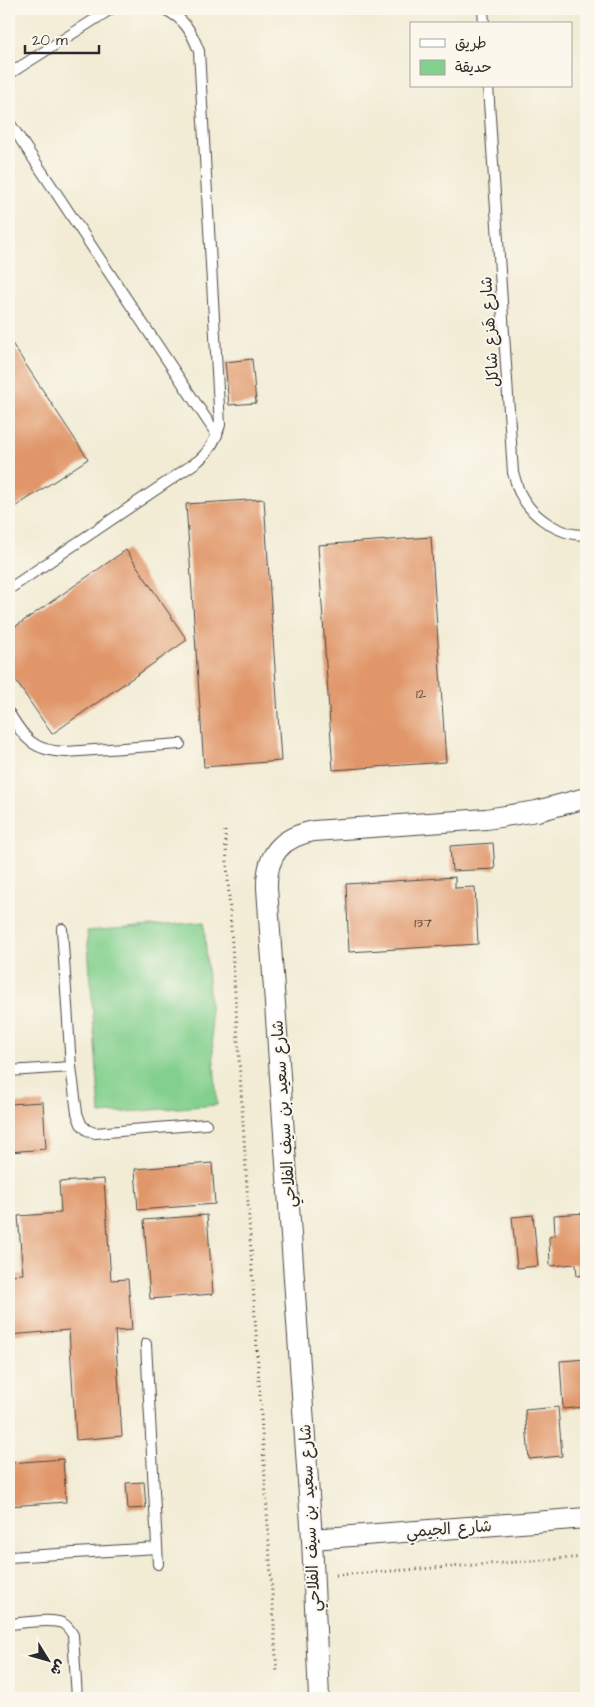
<svg xmlns="http://www.w3.org/2000/svg" width="595" height="1707" font-family="'Architects Daughter','Playpen Sans Arabic',sans-serif">
  <rect width="100%" height="100%" fill="#fbf7ec"/>
  <filter id="ink" filterUnits="userSpaceOnUse"><feTurbulence type="fractalNoise" baseFrequency=".02" numOctaves="2"/><feDisplacementMap in="SourceGraphic" scale="10" xChannelSelector="R" yChannelSelector="G"/><feConvolveMatrix kernelMatrix="1 2 1 2 8 2 1 2 1" color-interpolation-filters="sRGB"/></filter>
  <filter id="wash" filterUnits="userSpaceOnUse"><feTurbulence type="fractalNoise" baseFrequency=".0096" numOctaves="4" result="noise"/><feDisplacementMap in="SourceGraphic" scale="20" xChannelSelector="R" yChannelSelector="G"/><feGaussianBlur stdDeviation="1.12" result="paint"/><feColorMatrix in="noise" values="0 0 0 0 0 0 0 0 0 0 0 0 0 0 0 0 0 1.4 0 .05"/><feComposite in="paint" operator="in"/></filter>
  <g filter="url(#wash)">
    <rect width="100%" height="100%" fill="#f2ecd5"/>
    <path fill="#83d08e" stroke="#577e5c" d="M204,922L217,1105L100,1114L87,931Z"/>
    <g id="blocks">
      <g fill="#e09669">
        <path d="M9,339L88,459L9,511Z"/>
        <path d="M252,359L256,403L229,405L225,362Z"/>
        <path d="M264,499L281,761L204,767L186,504Z"/>
        <path d="M431,537L446,762L333,770L318,545Z"/>
        <path d="M126,550L187,640L52,734L9,671V631Z"/>
        <path d="M493,843L495,869L452,871L450,846Z"/>
        <path d="M455,877V888L475,887L478,944L349,952L346,884Z"/>
        <path d="M43,1102L46,1149L9,1152V1104Z"/>
        <path d="M212,1163L215,1204L138,1210L135,1169Z"/>
        <path d="M104,1179L111,1280L128,1279L132,1330L115,1331L122,1436L76,1440L69,1330L9,1335V1275L23,1274L18,1216L61,1213L59,1182Z"/>
        <path d="M586,1213V1275L577,1276L576,1264L550,1266L549,1237L555,1236L554,1215Z"/>
        <path d="M207,1215L213,1294L150,1299L144,1220Z"/>
        <path d="M533,1215L538,1266L517,1268L512,1217Z"/>
        <path d="M586,1359V1407L563,1409L560,1361Z"/>
        <path d="M558,1407L562,1456L529,1459L525,1410Z"/>
        <path d="M63,1459L66,1502L9,1506V1463Z"/>
        <path d="M144,1482L146,1508L128,1509L126,1483Z"/>
      </g>
    </g>
  </g>
  <g filter="url(#ink)">
    <use href="#blocks" fill-opacity="0" stroke="#494844" stroke-width="1"/>
    <g fill="none" stroke-linecap="round" stroke-linejoin="round">
      <g stroke="#494844" stroke-width="12">
        <g id="lane">
          <path d="M483,9L484,24"/>
          <path d="M9,74L111,9"/>
          <path d="M488,86L513,473C516,480 517,489 521,495C533,518 561,536 586,535"/>
          <path d="M9,122L217,435"/>
          <path d="M9,589L198,461C210,451 216,440 220,425L199,51C191,31 185,19 164,9"/>
          <path d="M9,713C25,739 33,751 66,752L180,744"/>
          <path d="M62,929L71,1067L77,1113L81,1124L87,1130L95,1133L206,1124"/>
          <path d="M9,1071L71,1067"/>
          <path d="M146,1344L158,1564"/>
          <path d="M9,1557L157,1548"/>
          <path d="M9,1624C22,1623 50,1618 62,1623C68,1626 70,1630 73,1635L77,1698"/>
        </g>
      </g>
      <g stroke="#494844" stroke-width="22">
        <g id="street">
          <path d="M312,1539L586,1518"/>
          <path d="M319,1698L312,1539L267,888C266,855 281,837 314,831L486,819L537,811L586,798"/>
        </g>
      </g>
      <g stroke="#494844" stroke-width="3" stroke-dasharray="1 4" stroke-linecap="butt">
        <path d="M225,831L277,1673"/>
        <path d="M336,1575L586,1557"/>
      </g>
      <use href="#lane" stroke="#fff" stroke-width="10"/>
      <use href="#street" stroke="#fff" stroke-width="20"/>
    </g>
  </g>
  <g text-anchor="middle" stroke-width="4" stroke-linejoin="round" paint-order="stroke">
    <g font-size="14" fill="#58463a">
      <text x="421" y="698">12</text>
      <text x="423" y="927">137</text>
    </g>
    <g font-size="16" fill="#2b2b2b" stroke="#fbf7ec">
      <text transform="translate(489 332) rotate(-94)" y="6">شارع هَزع شاكل</text>
      <text transform="translate(283 1114) rotate(-94)" y="6">شارع سعيد بن سيف الفلاحي</text>
      <text transform="translate(309 1518) rotate(-93)" y="6">شارع سعيد بن سيف الفلاحي</text>
      <text transform="translate(449 1528) rotate(-4)" y="6">شارع الجيمي</text>
    </g>
  </g>
  <rect width="595" height="1707" fill="none" stroke="#fbf7ec" stroke-width="30"/>
  <rect x="410" y="22" width="162" height="65" fill="#fbf7ec" stroke="#a8a59f"/>
  <rect x="420" y="39" width="25" height="8" fill="#ffffff" stroke="#a8a59f"/>
  <text x="455" y="48" font-size="15" fill="#2b2b2b">طريق</text>
  <rect x="420" y="60" width="25" height="15" fill="#83d08e" stroke="#a8a59f"/>
  <text x="455" y="72" font-size="15" fill="#2b2b2b">حديقة</text>
  <g transform="translate(48 1660) rotate(127)" stroke="#fbf7ec" stroke-width="4" paint-order="stroke">
  <path d="M0-4L9 19L0 12L-9 19Z" fill="#2b2b2b"/>
  <text y="-8" font-size="14" font-weight="bold" text-anchor="middle" fill="#2b2b2b">ش</text>
  </g>
  <path d="M25 45v8h74v-8" fill="none" stroke="#2b2b2b" stroke-width="2.5"/>
  <text x="32" y="45" font-size="15" fill="#2b2b2b" stroke="#fbf7ec" stroke-width="4" paint-order="stroke">20 m</text>
</svg>
